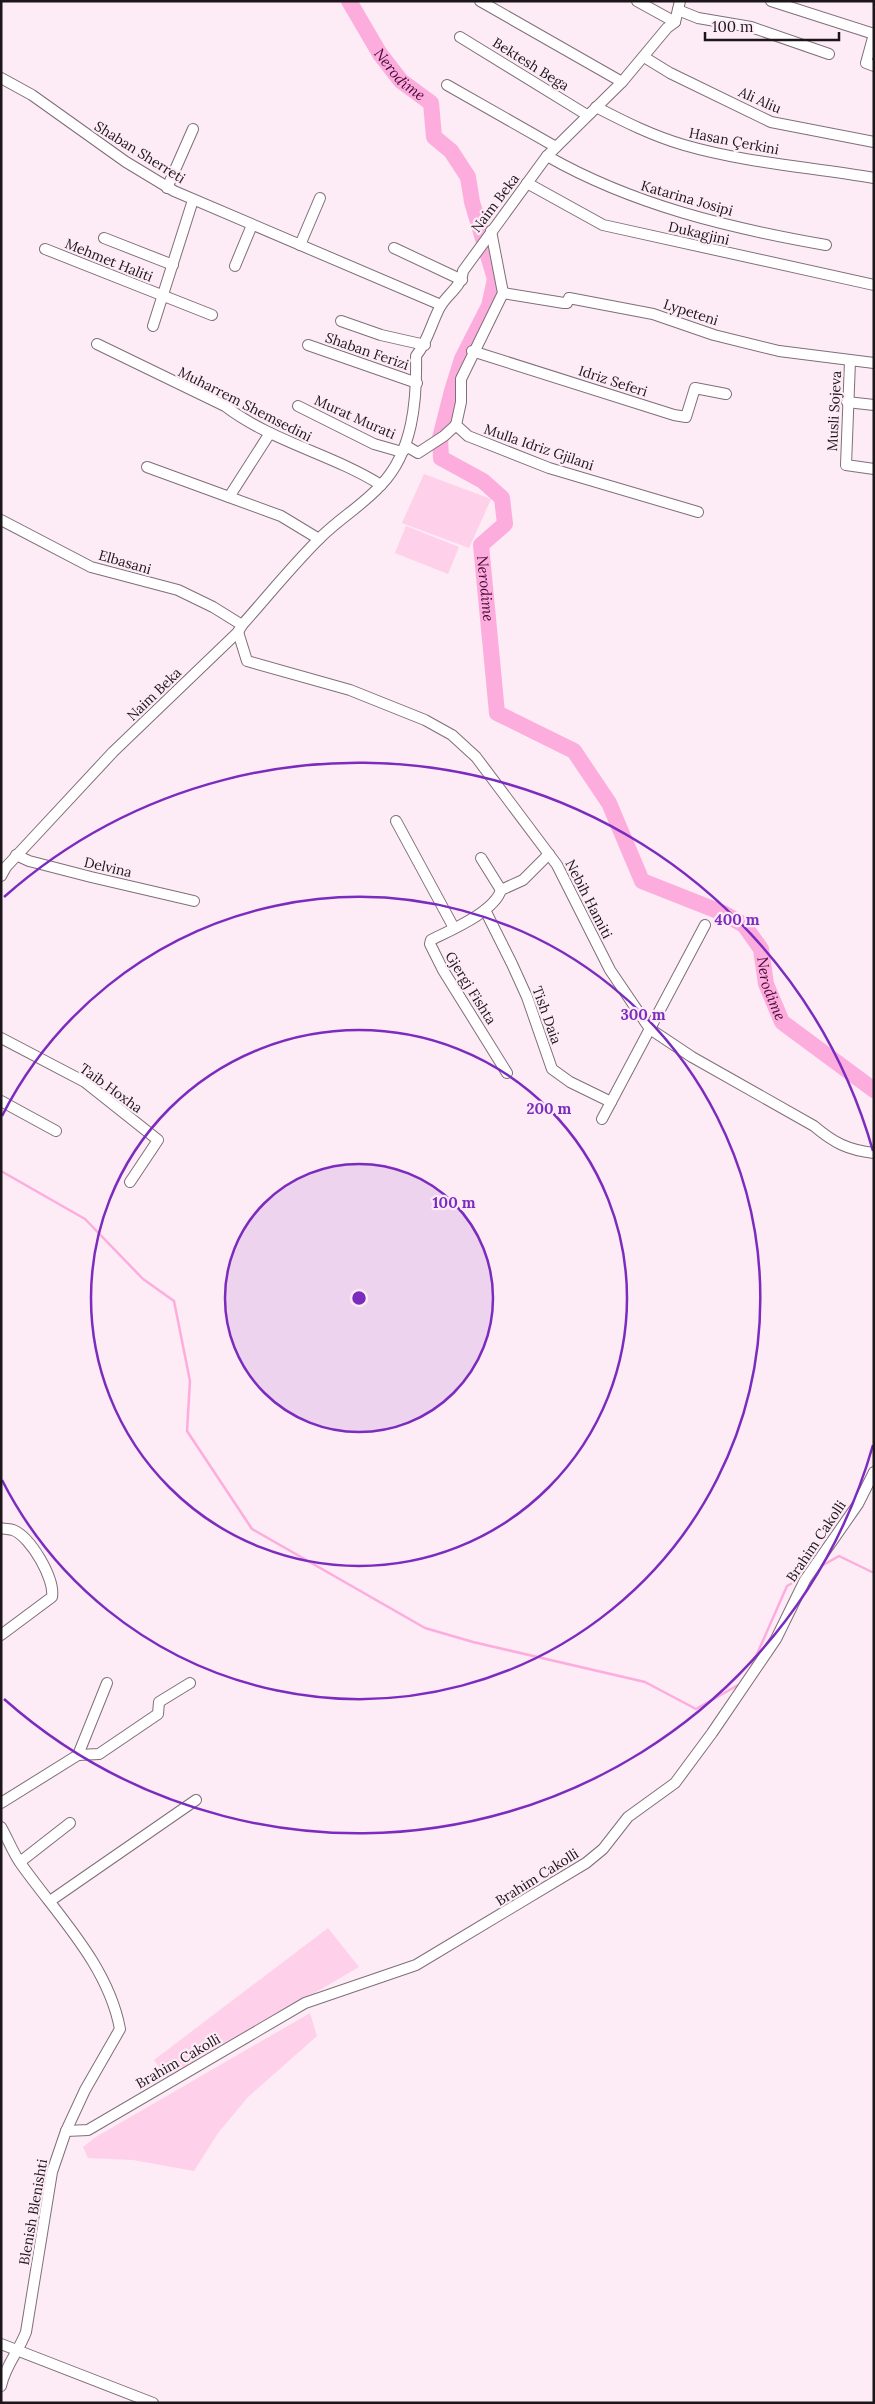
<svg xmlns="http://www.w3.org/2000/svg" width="875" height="2404" font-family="Lora,serif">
  <rect width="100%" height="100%" fill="#fdebf5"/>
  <g fill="#fed0ea">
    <path d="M424,474L491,499L469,548L402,523Z"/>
    <path d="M406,526L459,547L448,574L395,553Z"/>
    <path d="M328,1928L359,1967L168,2079L154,2060Z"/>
    <path d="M310,2013L317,2036L248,2097L218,2133L194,2171L133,2160L88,2158L83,2147L96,2137Z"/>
  </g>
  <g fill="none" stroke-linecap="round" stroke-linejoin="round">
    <g stroke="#fdaddd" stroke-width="2.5">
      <path d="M1,1171L85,1219L143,1279L174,1301L190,1381L187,1431L252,1529L425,1628L473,1642L645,1682L696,1709L740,1684"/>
      <path d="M818,1568L839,1556L874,1573"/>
      <path d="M750,1670L787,1586L803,1577"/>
    </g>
    <path stroke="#fdaddd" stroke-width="16" id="s1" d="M349,1L380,54L401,81L431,103L434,137L451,151L468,177L472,202L495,279L489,306L462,359L452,391L440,438L441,458L483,481L502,498L505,524L481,545L497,713L574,751L609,803L642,881L723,913L744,925L761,949L766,984L782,1022L874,1090"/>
    <g stroke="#7f6f78" stroke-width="12">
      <g id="minor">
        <path d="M480,1L622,82"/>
        <path d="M637,1L675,22"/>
        <path d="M771,1L874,34"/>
        <path d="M678,10L698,18L751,27L829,54"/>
        <path d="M874,34L866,63L874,66"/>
        <path d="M460,37L587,115"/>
        <path d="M644,57L670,73L771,122L874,142"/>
        <path d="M1,78L32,95L126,162L174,191L441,305"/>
        <path d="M447,85L556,147"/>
        <path d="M596,107C625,122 653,136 684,145C746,163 811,167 874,178"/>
        <path d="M547,156C633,205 729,228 826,245"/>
        <path d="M527,183L603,225L874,285"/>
        <path d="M167,188L193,129"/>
        <path d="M491,231L503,293L461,379V402L456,425L468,436L549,468L698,512"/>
        <path d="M104,238L173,265"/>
        <path d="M300,245L320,198"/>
        <path d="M394,248L462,280"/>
        <path d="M45,249L212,315"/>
        <path d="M235,266L252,225"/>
        <path d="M503,293L564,303H567L569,298L653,314L714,335L779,351L874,363"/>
        <path d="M341,321L381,335L425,345"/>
        <path d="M153,326L193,200"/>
        <path d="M97,344L225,406C272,442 332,454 381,485"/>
        <path d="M308,345L417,383"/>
        <path d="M472,351L674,415L686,417L695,388L726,394"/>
        <path d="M850,361L846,465L874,469"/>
        <path d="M847,402L874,405"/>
        <path d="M298,406L374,444L402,452L408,447L418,453L444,436L456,425"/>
        <path d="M270,433L229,497L281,516L319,539"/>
        <path d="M147,467L229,497"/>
        <path d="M1,520L91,567L178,590L213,607L242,625"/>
        <path d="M238,632L247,661L350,690L425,720L452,735L476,757L557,865L610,970L650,1029L692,1057L814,1126C834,1143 848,1150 874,1153"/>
        <path d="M396,821L454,928"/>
        <path d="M16,855L29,861L91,877L194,901"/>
        <path d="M481,858L501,890"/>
        <path d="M1,876L6,867L113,752L238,632L242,625C267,597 291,567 318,540C337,520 362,506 381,485C413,452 417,400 416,356C428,341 431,324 440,307C448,293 461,288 463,271L547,156L622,82L667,28L675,22L680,1"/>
        <path d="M485,910L512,964L527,997L552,1069L570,1082L611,1102"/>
        <path d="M1,1038L85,1082L158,1140L130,1182"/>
        <path d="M507,1073L443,970L430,944L431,940C451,930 494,912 501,890L523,880L549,854"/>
        <path d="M1,1101L56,1131"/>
        <path d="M602,1119L705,925"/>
        <path d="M1,1528C5,1529 10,1529 13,1530C31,1537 55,1579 52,1597L1,1635"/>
        <path d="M78,1755L107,1683"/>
        <path d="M1,1803L78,1755L99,1754L158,1714L159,1702L190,1683"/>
        <path d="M1,1827C8,1839 13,1853 21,1864C58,1916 108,1965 120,2029L85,2090L66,2131L52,2172L26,2332C19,2351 5,2366 1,2386"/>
        <path d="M20,1862L70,1823"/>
        <path d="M50,1901L196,1800"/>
        <path d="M66,2131L88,2130L305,2003L416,1965L586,1863L603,1849L628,1817L675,1783L712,1733L776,1639L805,1580L858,1504L874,1472"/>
        <path d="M1,2344L153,2403"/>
      </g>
    </g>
    <use href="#minor" stroke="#fff" stroke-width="10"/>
  </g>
  <circle cx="359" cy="1298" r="134" fill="#7b2cbf" fill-opacity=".12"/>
  <g fill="none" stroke="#7b2cbf" stroke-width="2.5">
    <circle cx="359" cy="1298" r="134"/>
    <circle cx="359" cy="1298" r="268"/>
    <path d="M2 1116A401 401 0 1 1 2 1480"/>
    <path d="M873 1445A535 535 0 0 1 4 1699M4 897A535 535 0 0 1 873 1151"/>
  </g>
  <g text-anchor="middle" stroke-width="4.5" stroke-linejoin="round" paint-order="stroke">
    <g font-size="14" fill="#1c161a" stroke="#fdebf5">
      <text transform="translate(531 64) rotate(32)" y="5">Bektesh Bega</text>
      <text transform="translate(760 100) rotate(24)" y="5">Ali Aliu</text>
      <text transform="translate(734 141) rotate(11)" y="5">Hasan Çerkini</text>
      <text transform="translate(140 152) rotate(32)" y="5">Shaban Sherreti</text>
      <text transform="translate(687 198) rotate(16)" y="5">Katarina Josipi</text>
      <text transform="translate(495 203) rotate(-53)" y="5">Naim Beka</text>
      <text transform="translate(699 233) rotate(13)" y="5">Dukagjini</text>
      <text transform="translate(109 260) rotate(22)" y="5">Mehmet Haliti</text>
      <text transform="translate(691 312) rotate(18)" y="5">Lypeteni</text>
      <text transform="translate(367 351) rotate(19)" y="5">Shaban Ferizi</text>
      <text transform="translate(613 381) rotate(18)" y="5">Idriz Seferi</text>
      <text transform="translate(245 404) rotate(27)" y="5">Muharrem Shemsedini</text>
      <text transform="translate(834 411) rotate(-87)" y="5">Musli Sojeva</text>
      <text transform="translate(355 417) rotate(24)" y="5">Murat Murati</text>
      <text transform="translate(539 447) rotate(19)" y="5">Mulla Idriz Gjilani</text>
      <text transform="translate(125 562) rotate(16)" y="5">Elbasani</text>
      <text transform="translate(154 694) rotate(-44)" y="5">Naim Beka</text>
      <text transform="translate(108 867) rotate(13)" y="5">Delvina</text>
      <text transform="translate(589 899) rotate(63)" y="5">Nebih Hamiti</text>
      <text transform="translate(471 988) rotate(58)" y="5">Gjergj Fishta</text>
      <text transform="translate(547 1015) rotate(70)" y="5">Tish Daia</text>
      <text transform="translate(111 1088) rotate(36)" y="5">Taib Hoxha</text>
      <text transform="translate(816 1541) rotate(-56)" y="5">Brahim Cakolli</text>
      <text transform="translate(537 1877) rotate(-32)" y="5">Brahim Cakolli</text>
      <text transform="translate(178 2061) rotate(-30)" y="5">Brahim Cakolli</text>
      <text transform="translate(33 2212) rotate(-80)" y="5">Blenish Blenishti</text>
    </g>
    <g font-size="15" font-style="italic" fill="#4b0637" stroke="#fdebf5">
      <text dy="5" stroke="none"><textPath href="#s1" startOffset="90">Nerodime</textPath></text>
      <text dy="5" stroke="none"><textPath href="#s1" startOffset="690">Nerodime</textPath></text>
      <text dy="5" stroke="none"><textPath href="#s1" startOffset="1230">Nerodime</textPath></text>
    </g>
  </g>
  <circle cx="359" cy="1298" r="8" fill="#7b2cbf" stroke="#fdebf5" stroke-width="2.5"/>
  <g font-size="15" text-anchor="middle" font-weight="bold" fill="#7b2cbf" stroke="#fdebf5" stroke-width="4.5" stroke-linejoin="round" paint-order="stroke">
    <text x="737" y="925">400 m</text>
    <text x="643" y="1020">300 m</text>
    <text x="549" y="1114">200 m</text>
    <text x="454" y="1208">100 m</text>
  </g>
  <rect width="875" height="2404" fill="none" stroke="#1c161a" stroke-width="5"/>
  <path d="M705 32v8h134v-8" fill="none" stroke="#1c161a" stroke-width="2.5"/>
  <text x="712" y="32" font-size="15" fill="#1c161a" stroke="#fdebf5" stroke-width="4" paint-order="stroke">100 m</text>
</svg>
